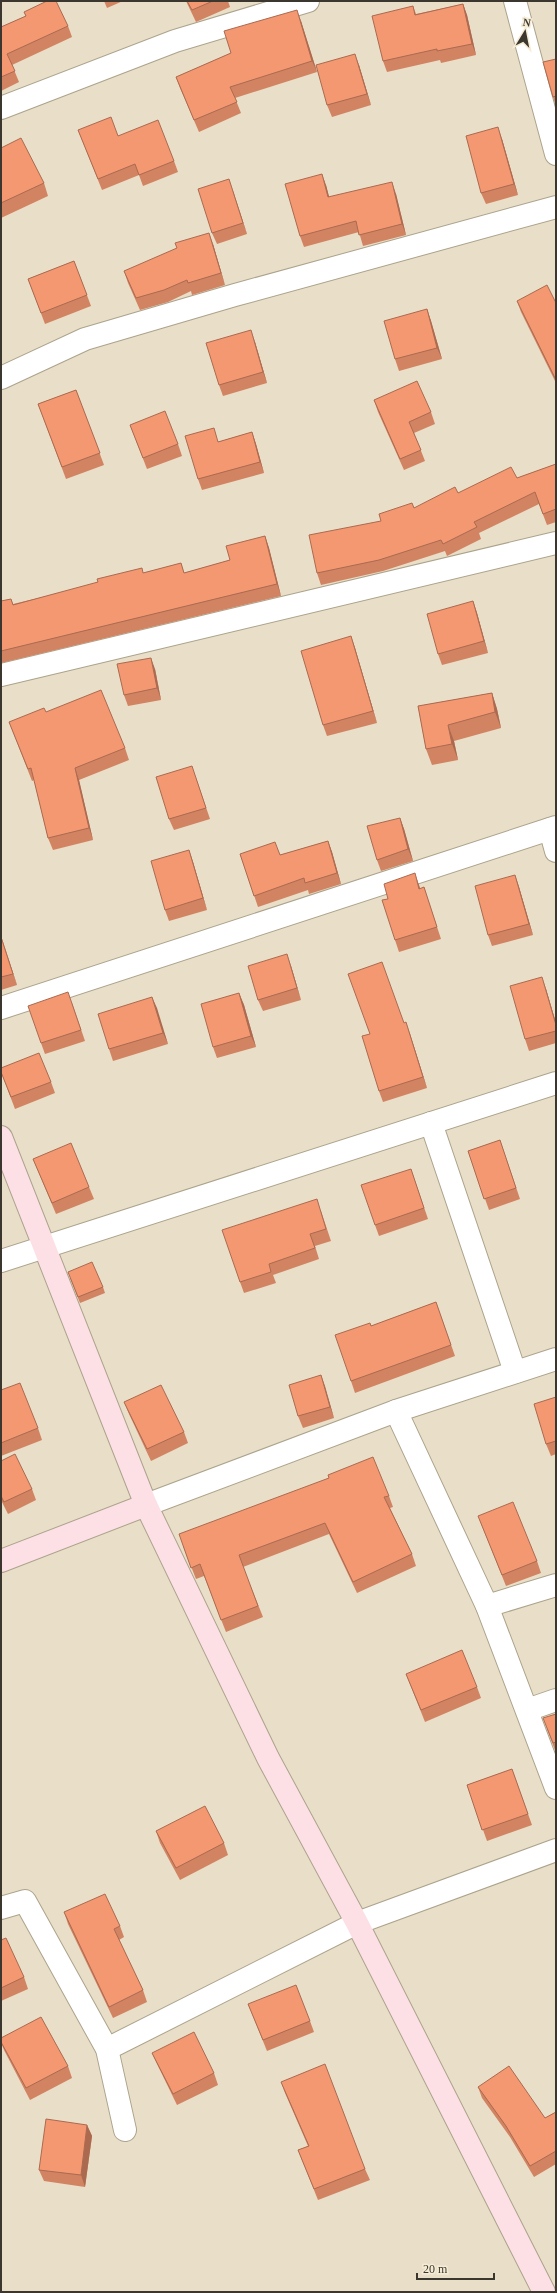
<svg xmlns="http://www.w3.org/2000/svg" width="557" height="2293" font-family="Georgia,serif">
  <rect width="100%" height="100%" fill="#e9dec7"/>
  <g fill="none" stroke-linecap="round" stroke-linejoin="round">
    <g stroke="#aca38c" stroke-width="24">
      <g id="street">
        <path d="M515,1L556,154"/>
        <path d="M1,108L175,41L308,1"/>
        <path d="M1,378L85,339L235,295L556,207"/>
        <path d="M1,675L556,543"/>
        <path d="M550,829L556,851"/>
        <path d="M1,1008L556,827"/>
        <path d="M431,1123L515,1372"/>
        <path d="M1,1261L556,1083"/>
        <path d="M396,1411L487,1606L556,1788"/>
        <path d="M146,1505L396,1411L556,1359"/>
        <path d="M487,1606L556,1585"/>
        <path d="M527,1710L556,1700"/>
        <path d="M1,1908L25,1901L107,2049L125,2130"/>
        <path d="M107,2049L357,1923L556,1850"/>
      </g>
    </g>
    <g stroke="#aca38c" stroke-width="24">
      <g id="secondary">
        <path d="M1,1137L146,1505L268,1758L357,1923L544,2292"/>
        <path d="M1,1561L146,1505"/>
      </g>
    </g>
    <use href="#street" stroke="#fff" stroke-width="22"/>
    <use href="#secondary" stroke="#fde0e6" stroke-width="22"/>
  </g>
  <g fill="#d28362">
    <path d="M104,1H123L107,8Z"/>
    <path d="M186,1H228L230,7L196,22Z"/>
    <path d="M463,4L467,15L476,55L441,63L440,60L387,72L383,61L413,6L416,14Z"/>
    <path d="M24,12L68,26L72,37L12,65L19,82L1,91V27L26,16Z"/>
    <path d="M301,21L317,72L235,98L241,113L199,132L180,88L176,77L231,53Z"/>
    <path d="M556,59V106L553,97Z"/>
    <path d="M359,65L371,105L332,117L327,105Z"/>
    <path d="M78,130L118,136L174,161L178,172L143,186L139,175L102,190Z"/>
    <path d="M502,139L518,195L486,204L481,193Z"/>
    <path d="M1,148L44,183L48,196L1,218Z"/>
    <path d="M326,185L329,197L396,194L406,235L363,246L359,232L304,247L300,236Z"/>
    <path d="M233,191L247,234L217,244L212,233Z"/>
    <path d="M213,244L225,285L192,295L191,291L168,302L140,310L128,283L124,271Z"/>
    <path d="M74,261L91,306L45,324L28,279Z"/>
    <path d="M517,301L556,303V383L521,312Z"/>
    <path d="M427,309L431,321L442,359L399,371L395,359Z"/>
    <path d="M255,342L267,383L223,396L219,385Z"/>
    <path d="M76,390L104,465L66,479L38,404Z"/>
    <path d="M374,400L431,412L435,424L414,433L425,461L404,470L378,412Z"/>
    <path d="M130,425L178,444L182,456L147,469Z"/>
    <path d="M252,432L256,444L264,473L202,490L198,479L218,442Z"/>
    <path d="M556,464V522L547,525L539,504L479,533L481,539L447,556L445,551L383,571L321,585L317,573L381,521L414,508L458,493L517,478Z"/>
    <path d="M265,536L269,548L281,596L1,663V601L11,599L13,604L144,573L181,563L184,573L230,560Z"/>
    <path d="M473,601L477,613L488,653L442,665L438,654Z"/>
    <path d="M351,636L355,648L377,723L327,736L323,725Z"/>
    <path d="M155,669L161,700L128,706L124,695Z"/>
    <path d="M492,693L497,709L501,728L454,741L458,760L432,765L426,749L418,706Z"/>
    <path d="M46,712L125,748L129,760L79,780L93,840L53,850L48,838L34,780L32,781L9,722Z"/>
    <path d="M196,778L210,819L174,830L169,819Z"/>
    <path d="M400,818L404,829L413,861L381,871L377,860Z"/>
    <path d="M328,841L332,852L341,884L309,894L308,890L258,907L240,854L280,855Z"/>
    <path d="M189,850L193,862L207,910L169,921L165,910Z"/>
    <path d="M515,875L519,887L533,935L492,946L488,935Z"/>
    <path d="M419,885L420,889L424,887L441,939L399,952L395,940L388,899Z"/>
    <path d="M1,936L17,985L1,990Z"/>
    <path d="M291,966L301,1000L263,1011L258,1000Z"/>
    <path d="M546,989L556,1023V1043L529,1051L525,1039Z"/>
    <path d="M239,993L244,1005L256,1047L217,1058L213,1047Z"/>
    <path d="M152,997L168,1044L113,1061L109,1049Z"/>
    <path d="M72,1003L85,1041L45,1054L41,1043Z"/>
    <path d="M404,1023L410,1034L427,1088L383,1102L379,1091Z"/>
    <path d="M1,1072L51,1082L55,1093L15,1109Z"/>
    <path d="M500,1140L520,1199L489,1210L468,1151Z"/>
    <path d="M33,1159L89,1187L94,1199L56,1214Z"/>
    <path d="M411,1169L428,1219L379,1236L375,1225Z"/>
    <path d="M321,1211L331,1241L315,1246L319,1259L273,1275L276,1283L244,1293L240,1282Z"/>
    <path d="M70,1278L103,1287L105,1293L80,1303Z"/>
    <path d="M436,1302L455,1356L355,1393L351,1381L371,1326Z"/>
    <path d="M321,1375L334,1418L303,1428L298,1416Z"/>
    <path d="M1,1390L38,1428L42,1440L1,1456Z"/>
    <path d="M556,1397V1454L551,1456L546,1444Z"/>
    <path d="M124,1402L184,1432L188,1443L151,1461L129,1414Z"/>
    <path d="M1,1461L32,1489L36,1500L8,1514L1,1500Z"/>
    <path d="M389,1496L393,1507L390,1508L412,1554L416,1566L357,1593L329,1534L243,1567L263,1617L226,1632L204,1576L196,1579L183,1546Z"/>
    <path d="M478,1516L537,1561L541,1573L506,1586Z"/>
    <path d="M406,1674L477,1687L481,1698L425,1722Z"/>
    <path d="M556,1714V1753L547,1729Z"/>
    <path d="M512,1769L532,1825L487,1841L467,1785Z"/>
    <path d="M156,1831L224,1843L228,1855L180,1880L160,1843Z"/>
    <path d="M64,1912L120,1926L124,1937L119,1940L143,1990L147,2002L113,2018L68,1924Z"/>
    <path d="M1,1940L24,1977L28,1989L1,2001Z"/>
    <path d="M248,2004L310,2021L314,2032L267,2051Z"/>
    <path d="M1,2038L68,2066L72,2078L30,2100L4,2050L1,2043Z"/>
    <path d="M152,2053L214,2073L218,2085L177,2105L157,2064Z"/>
    <path d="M281,2082L365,2169L370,2180L318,2200L298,2150L308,2146L285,2093Z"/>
    <path d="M478,2087L545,2118L556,2112V2164L534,2177L510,2137L482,2098Z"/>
    <path d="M87,2125L92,2136L85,2187L44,2181L39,2170Z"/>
  </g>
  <g fill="#ab6a50">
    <path d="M463,4L467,15L476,55L472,44Z"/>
    <path d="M297,10L301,21L317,72L312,61Z"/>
    <path d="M355,54L359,65L371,105L367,94Z"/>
    <path d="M498,127L502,139L518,195L514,184Z"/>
    <path d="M322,174L326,185L332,208L328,197Z"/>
    <path d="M229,179L233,191L247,234L243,223Z"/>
    <path d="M392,182L396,194L406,235L402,224Z"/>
    <path d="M209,233L213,244L225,285L221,273Z"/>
    <path d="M427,309L431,321L442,359L437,348Z"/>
    <path d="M251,330L255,342L267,383L263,372Z"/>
    <path d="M252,432L256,444L264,473L260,462Z"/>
    <path d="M265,536L269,548L281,596L277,584Z"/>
    <path d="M473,601L477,613L488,653L484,641Z"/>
    <path d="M351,636L355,648L377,723L373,711Z"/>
    <path d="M151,658L155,669L161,700L157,688Z"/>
    <path d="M492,693L497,709L501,728L495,712Z"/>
    <path d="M448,725L454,741L458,760L452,744Z"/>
    <path d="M75,768L79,780L93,840L89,828Z"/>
    <path d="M400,818L404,829L413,861L408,849Z"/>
    <path d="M328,841L332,852L341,884L337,873Z"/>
    <path d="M189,850L193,862L207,910L203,898Z"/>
    <path d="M415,873L419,885L423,900L419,889Z"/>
    <path d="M515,875L519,887L533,935L529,924Z"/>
    <path d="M1,936L17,985L13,974Z"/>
    <path d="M287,954L291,966L301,1000L297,988Z"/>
    <path d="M542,977L546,989L556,1023V1025Z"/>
    <path d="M239,993L244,1005L256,1047L251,1036Z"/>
    <path d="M152,997L157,1008L168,1044L163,1033Z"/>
    <path d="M406,1022L410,1034L427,1088L423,1077Z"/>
    <path d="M321,1375L325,1386L334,1418L330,1407Z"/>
    <path d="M87,2125L92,2136L85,2187L81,2175Z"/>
  </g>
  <g fill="#f49872" stroke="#ab6a50">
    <path d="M47,1H56L68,26L7,54L15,71L1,77V27L26,16L24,12Z"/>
    <path d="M187,1H213L192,10Z"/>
    <path d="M463,4L472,44L437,51V49L383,61L372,16L413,6L415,15Z"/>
    <path d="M297,10L312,61L230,87L237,102L194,120L176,77L231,53L224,31Z"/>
    <path d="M355,54L367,94L327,105L316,65Z"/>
    <path d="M556,59V96L553,97L543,62Z"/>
    <path d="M111,117L118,136L158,120L174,161L139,175L135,164L98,179L78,130Z"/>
    <path d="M498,127L514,184L481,193L466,136Z"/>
    <path d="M21,138L44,183L1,203V148Z"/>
    <path d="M322,174L328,197L392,182L402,224L359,235L356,221L300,236L285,184Z"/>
    <path d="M229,179L243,223L212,233L198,189Z"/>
    <path d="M209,233L221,273L188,283L187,280L164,290L136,298L124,271L177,248L175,243Z"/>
    <path d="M74,261L87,295L41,313L28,279Z"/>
    <path d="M547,285L556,303V380L517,301Z"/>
    <path d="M427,309L437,348L395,359L384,321Z"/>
    <path d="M251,330L263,372L219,385L206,343Z"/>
    <path d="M417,381L431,412L409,422L421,450L400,459L374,400Z"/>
    <path d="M76,390L100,453L62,467L38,404Z"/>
    <path d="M165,411L178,444L143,458L130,425Z"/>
    <path d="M214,428L218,442L252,432L260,462L198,479L185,436Z"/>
    <path d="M556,464V509L543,514L535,492L474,522L477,527L443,544L441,540L379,560L317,573L309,535L381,521L379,514L412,503L414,508L455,487L458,493L511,467L517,478Z"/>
    <path d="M265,536L277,584L1,651V601L11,599L13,605L98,582L97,579L142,568L143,573L181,563L184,573L230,560L226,546Z"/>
    <path d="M473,601L484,641L438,654L427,614Z"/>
    <path d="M351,636L373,711L323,725L301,651Z"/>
    <path d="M151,658L157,688L124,695L117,664Z"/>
    <path d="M101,690L125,748L75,768L89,828L48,838L31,768L28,769L9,722L44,708L46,712Z"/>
    <path d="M492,693L495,712L448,725L452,744L426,749L418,706Z"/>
    <path d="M192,766L206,808L169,819L156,777Z"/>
    <path d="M400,818L408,849L377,860L367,826Z"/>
    <path d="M328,841L337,873L305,883L304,878L254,896L240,854L275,842L280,855Z"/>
    <path d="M189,850L203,898L165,910L151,861Z"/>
    <path d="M415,873L419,889L424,887L437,927L395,940L382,900L388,899L384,884Z"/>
    <path d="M515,875L529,924L488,935L475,886Z"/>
    <path d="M1,937L13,974L1,977Z"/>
    <path d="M287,954L297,988L258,1000L248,966Z"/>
    <path d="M382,962L404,1023L406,1022L423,1077L379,1091L362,1036L370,1034L348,974Z"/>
    <path d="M542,977L556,1025V1031L525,1039L510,986Z"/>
    <path d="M68,992L81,1030L41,1043L28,1006Z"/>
    <path d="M239,993L251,1036L213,1047L201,1004Z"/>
    <path d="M152,997L163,1033L109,1049L98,1014Z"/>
    <path d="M39,1053L51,1082L11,1097L1,1072V1068Z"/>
    <path d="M500,1140L516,1188L484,1199L468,1151Z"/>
    <path d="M71,1143L89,1187L52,1203L33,1159Z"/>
    <path d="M411,1169L424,1208L375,1225L361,1185Z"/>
    <path d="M317,1199L326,1229L310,1234L315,1248L269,1264L271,1272L240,1282L222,1230Z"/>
    <path d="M92,1262L103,1287L78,1297L68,1272Z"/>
    <path d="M436,1302L451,1345L351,1381L335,1335L370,1323L371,1326Z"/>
    <path d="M321,1375L330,1407L298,1416L289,1385Z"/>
    <path d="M20,1383L38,1428L1,1443V1390Z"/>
    <path d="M161,1385L184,1432L147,1449L124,1402Z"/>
    <path d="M556,1397V1441L546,1444L534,1404Z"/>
    <path d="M15,1454L32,1489L4,1502L1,1496V1461Z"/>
    <path d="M373,1457L389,1496L384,1497L412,1554L353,1582L325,1523L239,1555L258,1606L221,1620L200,1564L191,1568L179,1534L329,1478L328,1475Z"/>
    <path d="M513,1502L537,1561L502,1575L478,1516Z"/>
    <path d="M462,1650L477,1687L421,1710L406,1674Z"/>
    <path d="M556,1714V1742L553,1743L543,1718Z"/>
    <path d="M512,1769L528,1814L482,1830L467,1785Z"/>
    <path d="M205,1806L224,1843L176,1868L156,1831Z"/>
    <path d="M105,1894L120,1926L114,1929L143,1990L109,2007L64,1912Z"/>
    <path d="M6,1938L24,1977L1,1988V1940Z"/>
    <path d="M296,1985L310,2021L263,2040L248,2004Z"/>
    <path d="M41,2017L68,2066L26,2088L1,2042V2038Z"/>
    <path d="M194,2032L214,2073L173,2094L152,2053Z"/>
    <path d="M325,2064L365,2169L314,2189L298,2150L309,2146L281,2082Z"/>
    <path d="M509,2066L545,2118L556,2112V2151L530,2166L506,2126L478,2087Z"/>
    <path d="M46,2119L87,2125L81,2175L39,2170Z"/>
  </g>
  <rect width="557" height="2293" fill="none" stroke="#3b372e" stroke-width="4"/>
  <g transform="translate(525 32) rotate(10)" stroke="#f6ebd4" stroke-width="3" paint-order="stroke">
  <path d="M0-3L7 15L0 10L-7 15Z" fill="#3b372e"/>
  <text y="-6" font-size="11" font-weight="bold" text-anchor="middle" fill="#3b372e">N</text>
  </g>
  <path d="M417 2273v6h77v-6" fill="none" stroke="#3b372e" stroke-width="2"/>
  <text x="423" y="2273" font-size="12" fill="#3b372e" stroke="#f6ebd4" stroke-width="3" paint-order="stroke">20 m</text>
</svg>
